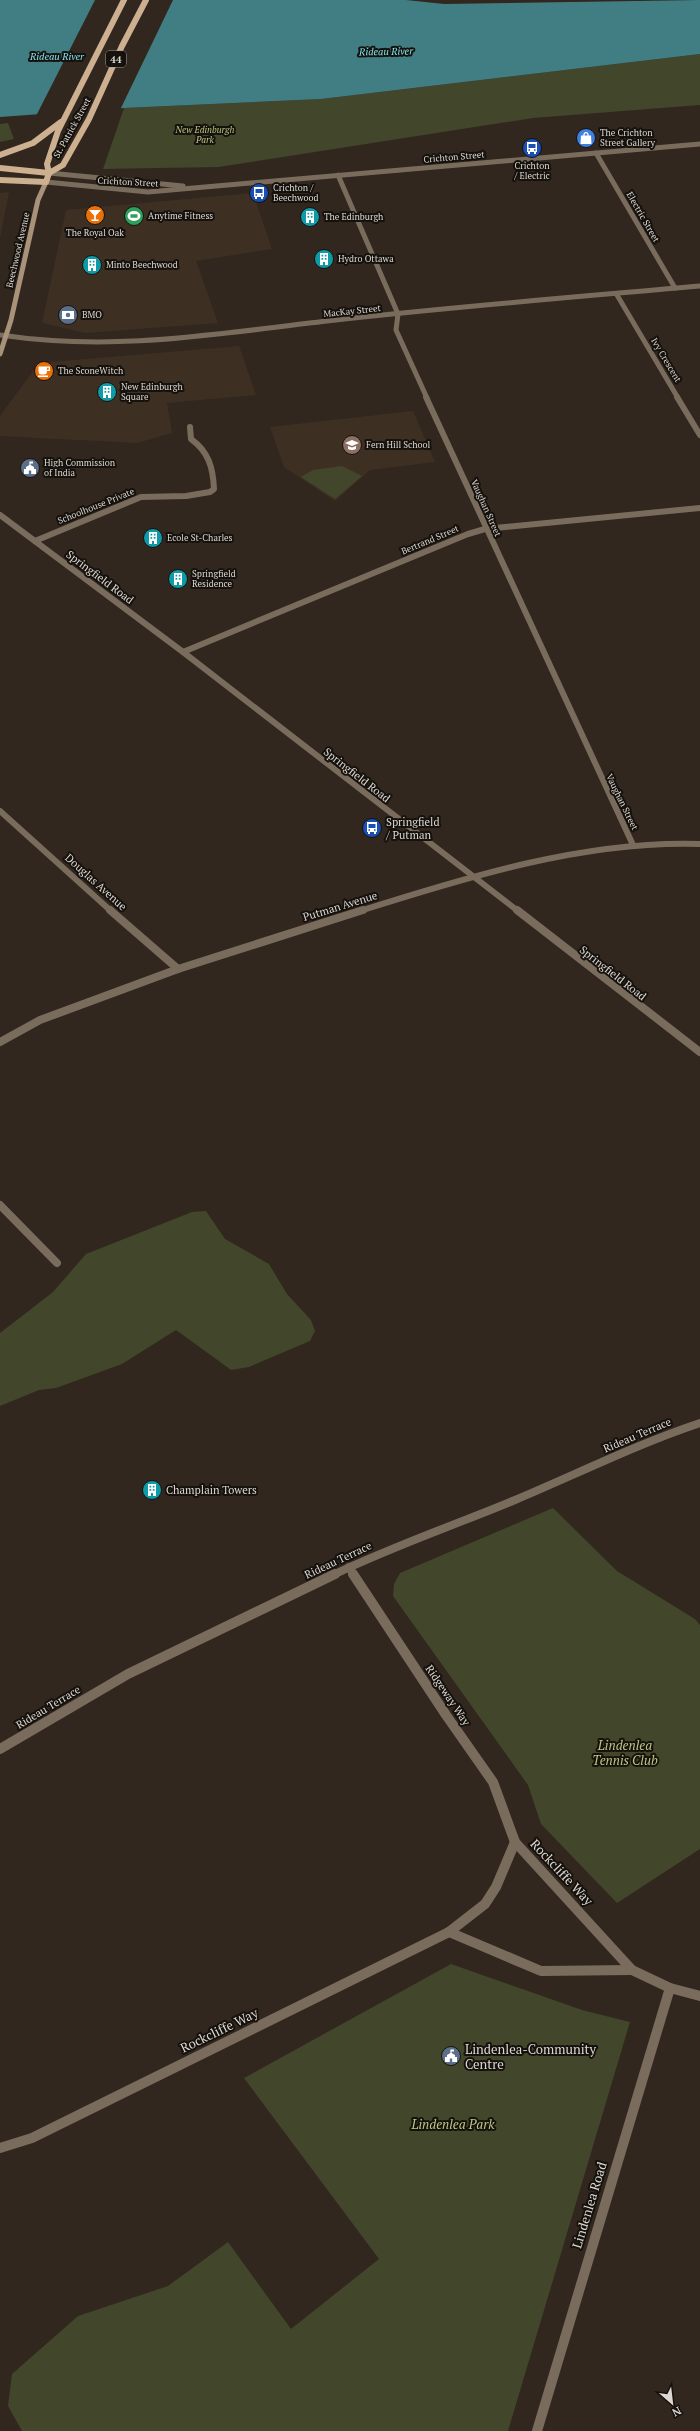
<svg xmlns="http://www.w3.org/2000/svg" width="700" height="2431" font-family="'PT Serif',serif">
  <rect width="100%" height="100%" fill="#31271e"/>
  <g fill="#3e2f23">
    <path d="M9,192L0,238V193Z"/>
    <path d="M253,193L272,249L196,261L218,323L85,333L42,323L66,210Z"/>
    <path d="M239,346L256,395L167,403L172,433L137,443L0,436V416L39,363Z"/>
    <path d="M413,411L435,462L370,470L335,501L284,467L270,427Z"/>
  </g>
  <g fill="#42462a">
    <path d="M700,54V105L533,118L219,167L103,169L124,108L321,99Z"/>
    <path d="M8,123L14,139L0,142V124Z"/>
    <path d="M342,466L362,476L335,499L301,477L313,470Z"/>
    <path d="M206,1211L225,1239L269,1264L287,1294L311,1320L315,1331L310,1341L249,1367L231,1370L176,1330L122,1364L56,1388L39,1390L0,1406V1333L53,1292L86,1254L192,1212Z"/>
    <path d="M553,1508L617,1571L695,1619L700,1625V1849L617,1903L541,1824L528,1785L393,1596L394,1584L400,1573Z"/>
    <path d="M451,1964L582,2010L630,2022L508,2431H22L8,2406L12,2374L78,2316L168,2286L228,2242L291,2329L379,2259L244,2078Z"/>
  </g>
  <path fill="#417e84" d="M0,0H406L444,4L700,0V54L321,99L124,108L0,117Z"/>
  <path fill="#31271e" d="M95,0H173L120,110L36,116Z"/>
  <g fill="none" stroke-linecap="round" stroke-linejoin="round">
    <g stroke="#7a6c5d" stroke-width="5">
      <path d="M596,153L675,288"/>
      <path d="M338,175L398,314L396,330L427,398"/>
      <path d="M617,295L678,398"/>
      <path d="M0,335C115,352 214,334 327,321C451,307 576,297 700,286"/>
    </g>
    <g stroke="#7a6c5d" stroke-width="6">
      <path d="M426,397L633,845"/>
      <path d="M677,397L700,435"/>
      <path d="M35,541L141,497L186,496L210,492L214,489C213,468 209,452 191,439L190,427"/>
      <path d="M183,652L468,534L485,529L700,508"/>
      <path d="M0,811L111,911"/>
      <path d="M360,911C467,877 586,840 700,844"/>
    </g>
    <g stroke="#7a6c5d" stroke-width="8">
      <path d="M110,910L178,969"/>
      <path d="M0,1042L40,1020L178,969L363,910"/>
      <path d="M0,1205L57,1263"/>
      <path d="M349,1567L354,1575"/>
    </g>
    <g stroke="#7a6c5d" stroke-width="10">
      <path d="M353,1574L446,1715L493,1782L515,1842L632,1970L670,1988L700,1996"/>
      <path d="M449,1932L541,1971L632,1970"/>
      <path d="M0,2148L32,2138L449,1932L485,1904L496,1887L515,1842"/>
      <path d="M537,2431L670,1988"/>
    </g>
    <g stroke="#7a6c5d" stroke-width="5">
      <path d="M49,173L183,186"/>
      <path d="M46,182L148,192L700,144"/>
    </g>
    <path stroke="#7a6c5d" stroke-width="6" d="M0,515L183,652L518,911"/>
    <g stroke="#7a6c5d" stroke-width="8">
      <path d="M517,910L700,1052"/>
      <path d="M333,1575C393,1546 455,1525 515,1500C577,1474 637,1444 700,1423"/>
    </g>
    <path stroke="#7a6c5d" stroke-width="10" d="M0,1749L128,1674L335,1574"/>
    <path stroke="#a8927a" stroke-width="5" d="M0,354L11,320L38,200L46,182"/>
    <g stroke="#ccb090" stroke-width="6">
      <path d="M0,155L33,143L61,122"/>
      <path d="M0,168L49,173"/>
      <path d="M49,173L63,165L89,119L122,46L146,0"/>
      <path d="M49,173L47,164L58,131L124,0"/>
      <path d="M0,180L46,182L49,173"/>
    </g>
  </g>
  <defs>
    <g id="shop-disc" transform="scale(1)"><circle r="9.5" fill="#3f7fe0" stroke="#15110d"/><path d="M-5-2.5h2.3a2.7 3.5 0 0 1 5.4 0H5L5.5 6h-11ZM-1.5-2.5h3a1.5 2.3 0 0 0-3 0Z" fill="#fff"/></g>
    <g id="bus-disc" transform="scale(1)"><circle r="9.5" fill="#1a4fb4" stroke="#15110d"/><path d="M-5-6H5V4H4V6H2V4H-2V6H-4V4H-5ZM-3.5-4V0h7V-4ZM-3.5 1.2v1.5H-2V1.2ZM2 1.2v1.5H3.5V1.2Z" fill="#fff"/></g>
    <g id="bar-disc" transform="scale(1)"><circle r="9.5" fill="#e8710a" stroke="#15110d"/><path d="M-6-5H6L.8 .8V4.5H3.5V6h-7V4.5H-.8V.8Z" fill="#fff"/></g>
    <g id="stadium-disc" transform="scale(1)"><circle r="9.5" fill="#2e9e5b" stroke="#15110d"/><path d="M0-5a6.5 5 0 1 0 0 10a6.5 5 0 1 0 0-10ZM-3.5-1.8h7v3.6h-7Z" fill="#fff"/></g>
    <g id="building-disc" transform="scale(1)"><circle r="9.5" fill="#0f9aa8" stroke="#15110d"/><path d="M-4-6H4V6H1V3H-1V6H-4ZM-2.5-4.3h1.7v1.8h-1.7ZM.8-4.3h1.7v1.8H.8ZM-2.5-1h1.7V.8h-1.7ZM.8-1h1.7V.8H.8Z" fill="#fff"/></g>
    <g id="bank-disc" transform="scale(1)"><circle r="9.5" fill="#5c6f8a" stroke="#15110d"/><path d="M-6-4H6V4H-6ZM0-2.3a2.3 2.3 0 1 0 0 4.6a2.3 2.3 0 1 0 0-4.6Z" fill="#fff"/></g>
    <g id="cafe-disc" transform="scale(1)"><circle r="9.5" fill="#e8710a" stroke="#15110d"/><path d="M-5.5-4.5H6V0H3Q3 3.5 0 3.5H-2.5Q-5.5 3.5-5.5 0ZM3-3.2v2h1.7v-2ZM-6 4.5H4V6H-6Z" fill="#fff"/></g>
    <g id="school-disc" transform="scale(1)"><circle r="9.5" fill="#8d6e63" stroke="#15110d"/><path d="M0-5L7-2L0 1L-7-2ZM-4 1L0 2.5L4 1V4Q0 6-4 4Z" fill="#fff"/></g>
    <g id="civic-disc" transform="scale(1)"><circle r="9.5" fill="#5c6f8a" stroke="#15110d"/><path d="M-.6-6.5H3V-4.5H.6V-3L4-1V1h2V6H-6V1h2V-1L-.6-3ZM-1.2 2.5V6h2.4V2.5Z" fill="#fff"/></g>
  </defs>
  <g fill-rule="evenodd">
    <use href="#shop-disc" x="586" y="138"/>
    <use href="#bus-disc" x="532" y="148"/>
    <use href="#bus-disc" x="259" y="193"/>
    <use href="#bar-disc" x="95" y="215"/>
    <use href="#stadium-disc" x="134" y="216"/>
    <use href="#building-disc" x="310" y="217"/>
    <use href="#building-disc" x="324" y="259"/>
    <use href="#building-disc" x="92" y="265"/>
    <use href="#bank-disc" x="68" y="315"/>
    <use href="#cafe-disc" x="44" y="371"/>
    <use href="#building-disc" x="107" y="392"/>
    <use href="#school-disc" x="352" y="445"/>
    <use href="#civic-disc" x="30" y="468"/>
    <use href="#building-disc" x="153" y="538"/>
    <use href="#building-disc" x="178" y="579"/>
    <use href="#bus-disc" x="372" y="828"/>
    <use href="#building-disc" x="152" y="1490"/>
    <use href="#civic-disc" x="451" y="2056"/>
  </g>
  <g text-anchor="middle" stroke-width="4" stroke-linejoin="round" paint-order="stroke">
    <g font-size="9" fill="#ded7d1" stroke="#15110d">
      <text transform="translate(72 128) rotate(-61)" y="3">St. Patrick Street</text>
      <text transform="translate(454 157) rotate(-5)" y="3">Crichton Street</text>
      <text transform="translate(128 182) rotate(3)" y="3">Crichton Street</text>
      <text transform="translate(643 217) rotate(60)" y="3">Electric Street</text>
      <text transform="translate(18 250) rotate(-77)" y="3">Beechwood Avenue</text>
      <text transform="translate(352 311) rotate(-6)" y="3">MacKay Street</text>
      <text transform="translate(666 360) rotate(59)" y="3">Ivy Crescent</text>
      <text transform="translate(96 506) rotate(-22)" y="3">Schoolhouse Private</text>
      <text transform="translate(486 508) rotate(66)" y="3">Vaughan Street</text>
      <text transform="translate(430 540) rotate(-23)" y="3">Bertrand Street</text>
      <text transform="translate(622 802) rotate(64)" y="3">Vaughan Street</text>
    </g>
    <g font-size="9" font-style="italic" fill="#bbc780" stroke="#15110d">
      <text x="205" y="133">New Edinburgh<tspan x="205" dy="10">Park</tspan></text>
    </g>
    <g font-size="9" fill="#ded7d1" stroke="#15110d" text-anchor="start">
      <text x="600" y="136">The Crichton<tspan x="600" dy="10">Street Gallery</tspan></text>
      <text x="532" y="169" text-anchor="middle">Crichton<tspan x="532" dy="10">/ Electric</tspan></text>
      <text x="273" y="191">Crichton /<tspan x="273" dy="10">Beechwood</tspan></text>
      <text x="148" y="219">Anytime Fitness</text>
      <text x="324" y="220">The Edinburgh</text>
      <text x="95" y="236" text-anchor="middle">The Royal Oak</text>
      <text x="338" y="262">Hydro Ottawa</text>
      <text x="106" y="268">Minto Beechwood</text>
      <text x="82" y="318">BMO</text>
      <text x="58" y="374">The SconeWitch</text>
      <text x="121" y="390">New Edinburgh<tspan x="121" dy="10">Square</tspan></text>
      <text x="366" y="448">Fern Hill School</text>
      <text x="44" y="466">High Commission<tspan x="44" dy="10">of India</tspan></text>
      <text x="167" y="541">Ecole St-Charles</text>
      <text x="192" y="577">Springfield<tspan x="192" dy="10">Residence</tspan></text>
    </g>
    <g font-size="10" font-style="italic" fill="#81e3ef" stroke="#15110d">
      <text transform="translate(386 51) rotate(-1)" y="4">Rideau River</text>
      <text x="57" y="60">Rideau River</text>
    </g>
    <rect fill="#15110d" stroke="#a29c96" stroke-width="1" x="106" y="51" width="20" height="16" rx="3"/>
    <g font-size="10" font-weight="bold" fill="#ded7d1">
      <text x="116" y="63">44</text>
    </g>
    <g font-size="11" fill="#ded7d1" stroke="#15110d">
      <text transform="translate(100 577) rotate(37)" y="4">Springfield Road</text>
      <text transform="translate(357 775) rotate(38)" y="4">Springfield Road</text>
      <text transform="translate(96 882) rotate(42)" y="4">Douglas Avenue</text>
      <text transform="translate(340 906) rotate(-17)" y="4">Putman Avenue</text>
      <text transform="translate(613 973) rotate(38)" y="4">Springfield Road</text>
      <text transform="translate(637 1435) rotate(-23)" y="4">Rideau Terrace</text>
      <text transform="translate(338 1560) rotate(-25)" y="4">Rideau Terrace</text>
      <text transform="translate(448 1695) rotate(56)" y="4">Ridgeway Way</text>
      <text transform="translate(48 1707) rotate(-31)" y="4">Rideau Terrace</text>
    </g>
    <g font-size="11" fill="#ded7d1" stroke="#15110d" text-anchor="start">
      <text x="386" y="826">Springfield<tspan x="386" dy="13">/ Putman</tspan></text>
      <text x="166" y="1494">Champlain Towers</text>
    </g>
    <g font-size="13" font-style="italic" fill="#bbc780" stroke="#15110d">
      <text x="625" y="1750">Lindenlea<tspan x="625" dy="15">Tennis Club</tspan></text>
      <text x="453" y="2129">Lindenlea Park</text>
    </g>
    <g font-size="13" fill="#ded7d1" stroke="#15110d">
      <text transform="translate(562 1872) rotate(47)" y="5">Rockcliffe Way</text>
      <text transform="translate(219 2030) rotate(-26)" y="5">Rockcliffe Way</text>
      <text transform="translate(589 2205) rotate(-73)" y="5">Lindenlea Road</text>
    </g>
    <g font-size="13" fill="#ded7d1" stroke="#15110d" text-anchor="start">
      <text x="465" y="2054">Lindenlea-Community<tspan x="465" dy="15">Centre</tspan></text>
    </g>
  </g>
  <g transform="translate(672 2403) rotate(152)" stroke="#15110d" stroke-width="3" paint-order="stroke">
  <path d="M0-3L7 15L0 10L-7 15Z" fill="#ded7d1"/>
  <text y="-6" font-size="11" font-weight="bold" text-anchor="middle" fill="#ded7d1">N</text>
  </g>
</svg>
